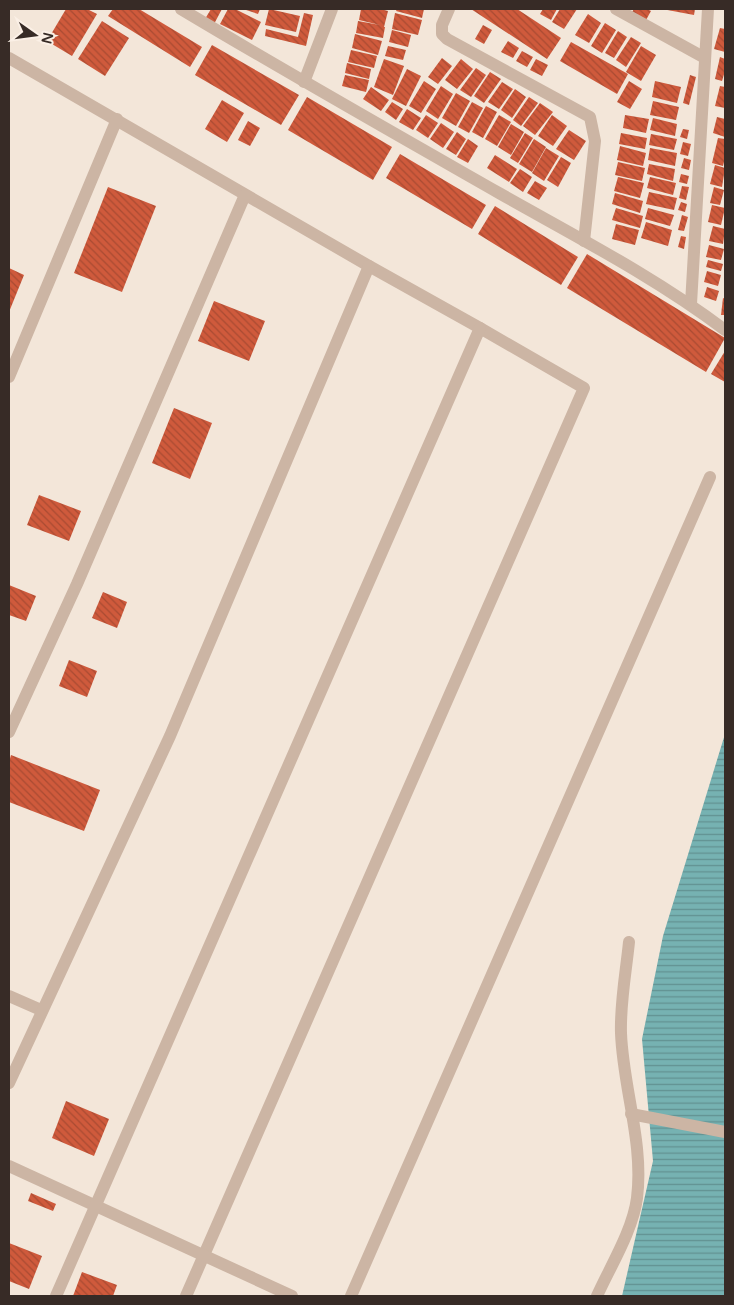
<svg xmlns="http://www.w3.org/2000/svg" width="734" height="1305" font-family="'Varela Round',sans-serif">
  <defs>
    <pattern id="water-rules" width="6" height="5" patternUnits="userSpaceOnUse" patternTransform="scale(1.25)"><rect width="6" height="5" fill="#76b2b2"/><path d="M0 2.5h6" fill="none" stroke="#629191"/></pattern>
    <pattern id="building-back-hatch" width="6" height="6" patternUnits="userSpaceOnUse" patternTransform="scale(1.25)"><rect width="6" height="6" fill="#cf5a3c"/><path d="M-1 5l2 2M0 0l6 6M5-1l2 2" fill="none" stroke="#a94b32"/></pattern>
  </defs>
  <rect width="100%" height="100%" fill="#f3e6d9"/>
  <path fill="url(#water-rules)" d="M725,734V1296H622L653,1161L642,1039L663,936Z"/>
  <g fill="url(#building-back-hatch)">
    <path d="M66,9H87L97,14L72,56L47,41Z"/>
    <path d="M113,9H139L202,47L190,67L108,16Z"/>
    <path d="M211,9H222L214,24L205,19Z"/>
    <path d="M228,9H235L261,22L252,40L220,24Z"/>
    <path d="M243,9H260L258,14Z"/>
    <path d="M269,9L300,16L296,32L265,25Z"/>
    <path d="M361,9H380L388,11L384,27H385L383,38L356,33L358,21L380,25L359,20Z"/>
    <path d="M397,9H424L422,18L396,11Z"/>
    <path d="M471,9H517L561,38L547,59Z"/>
    <path d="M543,9H557L551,20L540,14Z"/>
    <path d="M560,9H577L564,29L552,22Z"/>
    <path d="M634,9H647L651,11L646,20L632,12Z"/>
    <path d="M662,9H695L694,15Z"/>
    <path d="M304,13L313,15L306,46L265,36L266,29L298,37Z"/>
    <path d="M395,13L422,20L418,35L392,29Z"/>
    <path d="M588,14L601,23L589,43L575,35Z"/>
    <path d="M102,21L129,38L105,76L78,59Z"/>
    <path d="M605,23L616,30L602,53L591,46Z"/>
    <path d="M483,25L492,30L484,44L475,39Z"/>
    <path d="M720,28L725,29V52L714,49Z"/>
    <path d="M392,30L411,35L408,47L389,42Z"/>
    <path d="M618,31L627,37L614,58L605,53Z"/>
    <path d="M355,34L382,41L378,55L352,48Z"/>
    <path d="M631,37L641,43L626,67L616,60Z"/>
    <path d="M508,41L519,48L513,58L501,52Z"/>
    <path d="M571,42L628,74L617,94L560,61Z"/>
    <path d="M212,45L299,95L281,125L195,75Z"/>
    <path d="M388,46L406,50L403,60L385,56Z"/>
    <path d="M641,46L656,55L641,81L626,72Z"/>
    <path d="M351,50L377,56L374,68L348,62Z"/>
    <path d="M522,51L533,57L527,67L516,61Z"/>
    <path d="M720,57L725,59V71L722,81L715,79Z"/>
    <path d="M442,58L452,66L438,84L428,77Z"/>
    <path d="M384,59L404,66L393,95L374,87Z"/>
    <path d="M461,59L473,69L457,89L445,80Z"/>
    <path d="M536,59L548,65L542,76L530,70Z"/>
    <path d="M347,63L371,69L369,79L345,73Z"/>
    <path d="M476,68L486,75L471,97L460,90Z"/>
    <path d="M407,69L421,76L406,106L392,99Z"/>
    <path d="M490,72L501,79L484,103L474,96Z"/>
    <path d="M345,75L369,80L366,92L342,86Z"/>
    <path d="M690,75L696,77L689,105L683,103Z"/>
    <path d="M424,81L436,89L421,113L409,106Z"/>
    <path d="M629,81L642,89L630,109L617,102Z"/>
    <path d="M655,81L681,87L677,103L652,97Z"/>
    <path d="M502,82L513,89L499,109L488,102Z"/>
    <path d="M441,86L453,94L438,119L426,111Z"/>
    <path d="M720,86L725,87V108L715,106Z"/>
    <path d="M371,87L389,100L381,111L363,99Z"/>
    <path d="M515,89L526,97L512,118L501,110Z"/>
    <path d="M456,93L470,101L456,126L442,118Z"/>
    <path d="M307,97L392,147L373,180L288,130Z"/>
    <path d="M529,97L538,103L521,126L513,120Z"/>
    <path d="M222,100L244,113L227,142L205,129Z"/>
    <path d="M653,101L679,107L676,120L650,115Z"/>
    <path d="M392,102L403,109L396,120L385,112Z"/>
    <path d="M472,102L483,108L469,133L458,127Z"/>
    <path d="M540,103L553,112L535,135L523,126Z"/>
    <path d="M486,106L497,112L483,138L472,132Z"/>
    <path d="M407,109L421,118L413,130L399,122Z"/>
    <path d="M426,115L438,123L428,138L416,130Z"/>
    <path d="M499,115L511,122L497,146L485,139Z"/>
    <path d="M552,115L567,126L553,146L538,136Z"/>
    <path d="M625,115L649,119L646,133L623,128Z"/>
    <path d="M717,117L725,119V137L713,133Z"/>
    <path d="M653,118L677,124L675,136L650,130Z"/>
    <path d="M248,121L260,128L250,146L238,140Z"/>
    <path d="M441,123L454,132L443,148L430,139Z"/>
    <path d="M511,124L524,132L511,155L498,147Z"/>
    <path d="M683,129L689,130L687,139L680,137Z"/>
    <path d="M569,130L586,141L574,160L556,149Z"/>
    <path d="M457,132L466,139L456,155L446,149Z"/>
    <path d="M525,133L533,138L518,163L510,158Z"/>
    <path d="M621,133L647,138L645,149L619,144Z"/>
    <path d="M651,134L677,139L674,150L649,145Z"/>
    <path d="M718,138L725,139V158L723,166L712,163Z"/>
    <path d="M468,139L478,146L468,163L457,157Z"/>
    <path d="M534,139L546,147L532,172L519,164Z"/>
    <path d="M683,142L691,144L688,156L680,154Z"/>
    <path d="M620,146L646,153L643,166L617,160Z"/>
    <path d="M546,148L559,156L544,181L532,173Z"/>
    <path d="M650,148L677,153L675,166L648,160Z"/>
    <path d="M400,154L486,205L472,229L386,178Z"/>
    <path d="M495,155L517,169L509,182L487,168Z"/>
    <path d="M561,157L571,163L558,187L547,180Z"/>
    <path d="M684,158L691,160L689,170L681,168Z"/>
    <path d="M618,162L645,168L642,181L615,175Z"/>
    <path d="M649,164L675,169L673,181L647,174Z"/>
    <path d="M715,165L725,168L722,187L710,184Z"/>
    <path d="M520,169L532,177L523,192L510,183Z"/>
    <path d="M681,174L689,176L687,184L679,182Z"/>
    <path d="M618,177L644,183L640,198L614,191Z"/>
    <path d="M650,177L676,183L673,195L647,188Z"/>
    <path d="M535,181L547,188L539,200L527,193Z"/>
    <path d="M682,186L689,187L686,200L679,198Z"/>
    <path d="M108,187L156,206L122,292L74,273Z"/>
    <path d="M714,187L724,190L720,205L710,203Z"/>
    <path d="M649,192L677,198L674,210L646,204Z"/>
    <path d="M615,193L643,201L640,213L612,204Z"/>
    <path d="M681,202L687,204L685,212L678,210Z"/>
    <path d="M712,205L725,208L721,225L708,222Z"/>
    <path d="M495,206L578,257L561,285L478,234Z"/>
    <path d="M616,208L643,216L640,228L612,220Z"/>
    <path d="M648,208L674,215L670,226L645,219Z"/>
    <path d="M682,215L688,217L684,231L678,230Z"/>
    <path d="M646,222L672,230L668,246L641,238Z"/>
    <path d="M616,224L639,230L635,245L612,239Z"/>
    <path d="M713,226L725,229L723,244L709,241Z"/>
    <path d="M681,236L686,237L684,249L678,247Z"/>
    <path d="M709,245L724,249L721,260L706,257Z"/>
    <path d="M587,254L725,338L706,372L567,288Z"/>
    <path d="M708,260L723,264L721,271L706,267Z"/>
    <path d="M9,268L24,275L9,312Z"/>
    <path d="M707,271L721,275L718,286L704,282Z"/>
    <path d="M707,287L719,291L716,301L704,297Z"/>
    <path d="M723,298L725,299V315H721Z"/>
    <path d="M214,301L265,321L249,361L198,341Z"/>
    <path d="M725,351V382L711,374Z"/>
    <path d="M174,408L212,423L190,479L152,463Z"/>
    <path d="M39,495L81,511L69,541L27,525Z"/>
    <path d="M9,585L36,596L26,621L9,615Z"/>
    <path d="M103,592L127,602L117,628L92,618Z"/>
    <path d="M69,660L97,671L87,697L59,686Z"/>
    <path d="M11,755L100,790L84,831L9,802V762Z"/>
    <path d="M66,1101L109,1119L94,1156L52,1138Z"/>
    <path d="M31,1193L56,1204L53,1211L28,1201Z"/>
    <path d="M9,1243L42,1256L29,1289L9,1281Z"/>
    <path d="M82,1272L117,1285L113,1296H73Z"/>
  </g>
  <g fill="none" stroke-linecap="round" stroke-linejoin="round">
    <g stroke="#ccb5a4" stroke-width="12">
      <path d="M181,9C286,72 392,132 499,193C575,236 655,277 725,330"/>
      <path d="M449,9L442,25V34L447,39L590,117L595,141L584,241"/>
      <path d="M616,9L705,58"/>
      <path d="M9,58L369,266L480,328L584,388L186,1296"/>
      <path d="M304,82L332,9"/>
      <path d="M691,304L708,9"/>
      <path d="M9,377L117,119"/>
      <path d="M9,732L77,584L245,195"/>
      <path d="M9,996L41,1010"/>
      <path d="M9,1083L170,736L369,266"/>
      <path d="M9,1166L292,1296"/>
      <path d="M56,1296L480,328"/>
      <path d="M351,1296L710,477"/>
      <path d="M597,1296C610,1267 633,1230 637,1198C644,1143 623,1088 621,1033C620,1003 626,972 629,942"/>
    </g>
    <path stroke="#ccb5a4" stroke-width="12" d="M631,1114L725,1132"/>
  </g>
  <rect width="734" height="1305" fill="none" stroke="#372b26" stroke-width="20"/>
  <g transform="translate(35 35) rotate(104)" stroke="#fbf0e6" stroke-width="4" paint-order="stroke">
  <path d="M0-4L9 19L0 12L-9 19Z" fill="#372b26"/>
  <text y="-8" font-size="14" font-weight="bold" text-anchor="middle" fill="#372b26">N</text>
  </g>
</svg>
